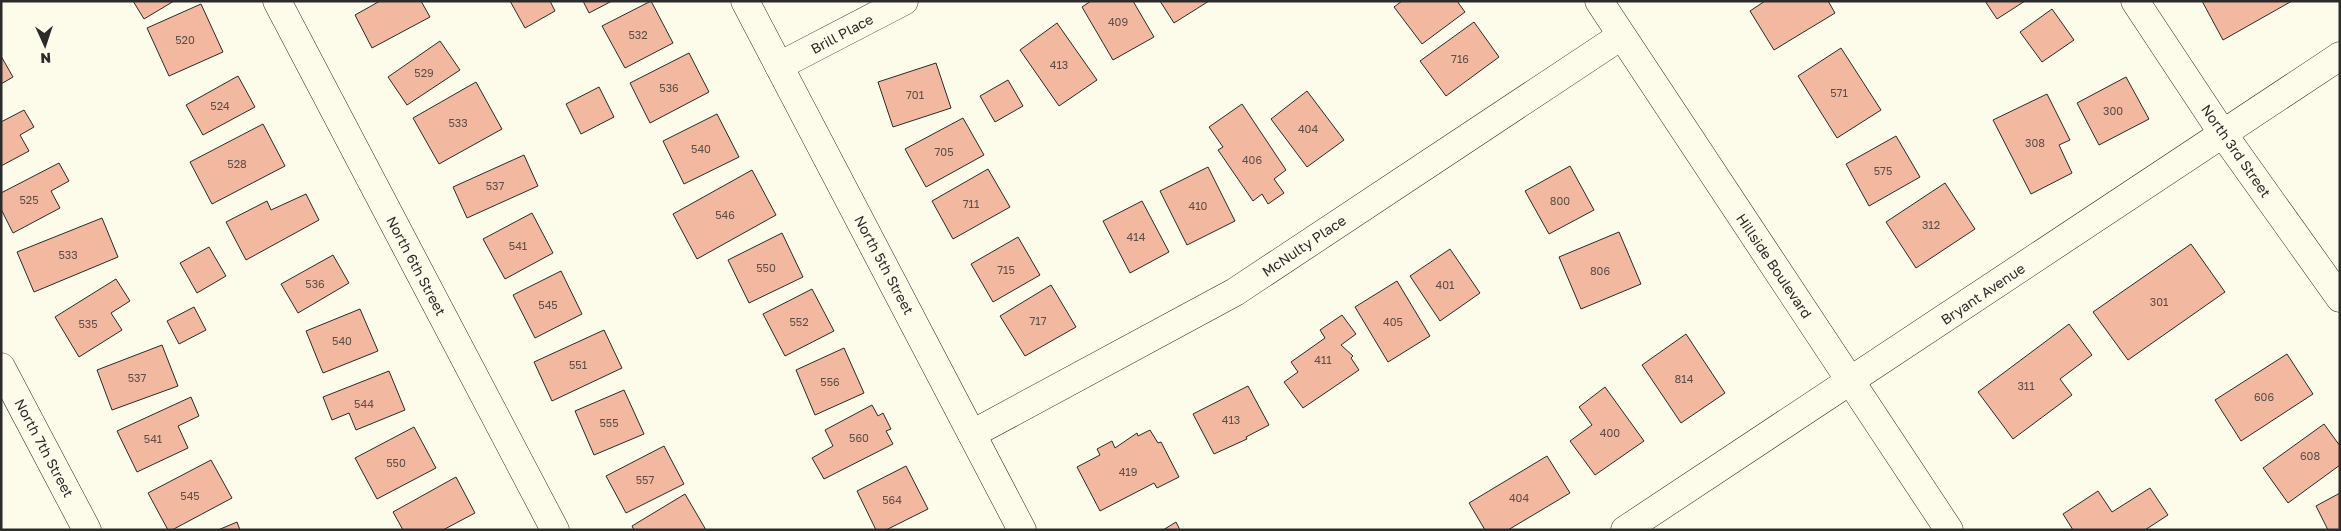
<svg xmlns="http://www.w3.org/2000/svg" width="2341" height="531" font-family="'Golos Text',sans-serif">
  <rect width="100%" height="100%" fill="#fdfbea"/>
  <g fill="#f2b8a0" stroke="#2b2b2b">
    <path d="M133,1H174L144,19Z"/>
    <path d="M380,1H421L430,17L372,48L355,15Z"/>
    <path d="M510,1H550L555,11L525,28Z"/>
    <path d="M583,1H612L589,13Z"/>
    <path d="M651,1L673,43L625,68L602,26Z"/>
    <path d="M1091,1H1133L1154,37L1113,60L1082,7Z"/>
    <path d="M1160,1H1209L1174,23Z"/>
    <path d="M1402,1H1457L1465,12L1422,44L1394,7Z"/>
    <path d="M1765,1H1828L1835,13L1774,50L1750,11Z"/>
    <path d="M1985,1H2025L1997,19Z"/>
    <path d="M2202,1H2292L2223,40Z"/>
    <path d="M201,4L223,52L169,76L147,28Z"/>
    <path d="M2052,9L2074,40L2042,62L2020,32Z"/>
    <path d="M1474,22L1499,57L1446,96L1420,61Z"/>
    <path d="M1057,23L1097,80L1059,106L1020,50Z"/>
    <path d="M440,41L460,70L407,105L388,77Z"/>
    <path d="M1841,48L1881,110L1837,138L1798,76Z"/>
    <path d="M689,53L709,92L650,123L630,83Z"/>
    <path d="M1,56L13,77L1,84Z"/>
    <path d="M936,63L951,108L893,127L878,82Z"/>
    <path d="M238,76L255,107L203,135L186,105Z"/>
    <path d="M2126,77L2149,119L2099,145L2077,103Z"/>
    <path d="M1008,80L1023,106L995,122L980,96Z"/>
    <path d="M476,82L502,129L439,164L413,118Z"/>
    <path d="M599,87L614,117L581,134L566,104Z"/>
    <path d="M1307,91L1344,140L1307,167L1271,119Z"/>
    <path d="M2047,94L2070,140L2059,145L2072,173L2031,194L1993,120Z"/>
    <path d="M1242,104L1286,170L1274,179L1284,193L1268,204L1262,194L1253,201L1218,150L1223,147L1209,127Z"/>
    <path d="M24,110L34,127L20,135L29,151L1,166V122Z"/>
    <path d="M717,114L739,157L684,184L663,141Z"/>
    <path d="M963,118L984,155L926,187L905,149Z"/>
    <path d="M263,124L285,166L212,204L190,162Z"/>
    <path d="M1896,136L1920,177L1869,206L1846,164Z"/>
    <path d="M524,155L538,186L467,218L453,187Z"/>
    <path d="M59,163L69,181L51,191L60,208L13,233L1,209V193Z"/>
    <path d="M1570,166L1594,210L1549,234L1525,191Z"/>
    <path d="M1208,167L1235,221L1187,245L1160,191Z"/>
    <path d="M988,169L1010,207L953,239L932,201Z"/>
    <path d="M752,170L776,215L697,259L673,214Z"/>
    <path d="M1945,183L1975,229L1916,268L1886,222Z"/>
    <path d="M306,194L319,220L246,260L226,222L267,201L271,210Z"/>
    <path d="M1142,201L1169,252L1130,273L1103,221Z"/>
    <path d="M532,213L553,253L505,279L483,239Z"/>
    <path d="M102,218L118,257L34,292L17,252Z"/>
    <path d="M1619,232L1641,284L1581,309L1559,257Z"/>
    <path d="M782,233L803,277L749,303L728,260Z"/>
    <path d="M1018,237L1040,275L993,302L971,264Z"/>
    <path d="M2191,244L2225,292L2128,360L2093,312Z"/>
    <path d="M209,247L226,276L197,293L180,263Z"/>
    <path d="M1450,249L1480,293L1440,321L1410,276Z"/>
    <path d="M333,255L349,283L298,313L281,284Z"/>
    <path d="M561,271L582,314L535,338L513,295Z"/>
    <path d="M116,279L130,301L111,313L122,330L79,357L55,317Z"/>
    <path d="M1397,281L1430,336L1388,362L1355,307Z"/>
    <path d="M1051,285L1076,327L1025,356L1000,316Z"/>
    <path d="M812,289L834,331L785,356L763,314Z"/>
    <path d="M194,307L206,330L179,344L167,321Z"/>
    <path d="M360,309L378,351L323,373L306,331Z"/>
    <path d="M1342,315L1356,334L1341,345L1353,356L1351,358L1359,370L1303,408L1284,382L1298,372L1291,362L1325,338L1320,330Z"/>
    <path d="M2069,324L2092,355L2060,379L2072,395L2013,439L1978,392Z"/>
    <path d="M604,330L622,368L552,401L534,362Z"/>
    <path d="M1686,334L1725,393L1681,423L1642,365Z"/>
    <path d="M162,345L178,386L112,410L97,370Z"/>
    <path d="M844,348L864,393L815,415L796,370Z"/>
    <path d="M2287,354L2313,394L2241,441L2215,400Z"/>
    <path d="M389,371L405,410L356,430L349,413L332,420L323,397Z"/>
    <path d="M1248,386L1269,425L1246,437L1247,439L1214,454L1193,414Z"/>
    <path d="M1605,387L1644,441L1595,475L1570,441L1592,425L1579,407Z"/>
    <path d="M624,390L644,434L594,455L575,411Z"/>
    <path d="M191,397L199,416L178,426L188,448L137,472L117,431Z"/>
    <path d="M872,405L878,416L883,413L891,429L886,431L893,444L824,479L812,458L833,446L825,430Z"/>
    <path d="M2324,424L2340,446V465L2288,503L2263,468Z"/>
    <path d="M414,427L436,468L377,499L355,458Z"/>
    <path d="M1150,430L1158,443L1161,442L1179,477L1157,488L1154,483L1100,511L1077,467L1100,455L1097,449L1112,441L1115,448L1137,433L1138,436Z"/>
    <path d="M664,446L684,484L626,513L606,476Z"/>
    <path d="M1547,456L1570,493L1508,530H1485L1469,503Z"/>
    <path d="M211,460L232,498L172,530H168L148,493Z"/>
    <path d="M906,466L928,509L886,530H876L857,491Z"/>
    <path d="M456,477L475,513L443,530H403L393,512Z"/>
    <path d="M2150,488L2168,515L2145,530H2073L2063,514L2098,491L2112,512Z"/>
    <path d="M2340,493V530H2328L2316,506Z"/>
    <path d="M685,494L706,530H634L632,526Z"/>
    <path d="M237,522L240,530H218Z"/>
    <path d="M1176,522L1180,530H1163Z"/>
  </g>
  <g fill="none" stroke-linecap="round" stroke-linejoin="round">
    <g stroke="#2b2b2b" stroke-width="29">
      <g id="minor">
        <path d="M277,1L555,530"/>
        <path d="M745,1L1022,530"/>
        <path d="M1599,1L1949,530"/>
        <path d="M2135,1L2223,134L2340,298"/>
        <path d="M779,66L904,1"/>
        <path d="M1,367L87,530"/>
        <path d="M972,434L1235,292L1621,36"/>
        <path d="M1625,530L2340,56"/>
      </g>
    </g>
    <use href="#minor" stroke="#fdfbea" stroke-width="28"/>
  </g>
  <g text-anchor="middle" stroke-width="4" stroke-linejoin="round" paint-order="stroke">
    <g font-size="11" fill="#5d4e48">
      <text x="1118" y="26">409</text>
      <text x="638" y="39">532</text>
      <text x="185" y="44">520</text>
      <text x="1460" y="63">716</text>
      <text x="1059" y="69">413</text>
      <text x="424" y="77">529</text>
      <text x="669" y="92">536</text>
      <text x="1839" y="97">571</text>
      <text x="915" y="99">701</text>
      <text x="220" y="110">524</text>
      <text x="2113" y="115">300</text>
      <text x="458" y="127">533</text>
      <text x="1308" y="133">404</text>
      <text x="2035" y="147">308</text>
      <text x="701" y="153">540</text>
      <text x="944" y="156">705</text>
      <text x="1252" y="164">406</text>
      <text x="237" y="168">528</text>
      <text x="1883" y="175">575</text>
      <text x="495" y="190">537</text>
      <text x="29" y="204">525</text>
      <text x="1560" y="205">800</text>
      <text x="971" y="208">711</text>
      <text x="1198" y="210">410</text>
      <text x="725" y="219">546</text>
      <text x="1931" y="229">312</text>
      <text x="1136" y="241">414</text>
      <text x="518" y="250">541</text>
      <text x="68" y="259">533</text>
      <text x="766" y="272">550</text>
      <text x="1006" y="274">715</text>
      <text x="1600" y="275">806</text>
      <text x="315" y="288">536</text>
      <text x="1445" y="289">401</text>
      <text x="2159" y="306">301</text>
      <text x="548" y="309">545</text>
      <text x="1038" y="325">717</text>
      <text x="799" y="326">552</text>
      <text x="1393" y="326">405</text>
      <text x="88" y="328">535</text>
      <text x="342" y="345">540</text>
      <text x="1323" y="364">411</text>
      <text x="578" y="369">551</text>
      <text x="137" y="382">537</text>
      <text x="1684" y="383">814</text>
      <text x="830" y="386">556</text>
      <text x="2026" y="390">311</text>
      <text x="2264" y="401">606</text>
      <text x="364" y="408">544</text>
      <text x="1231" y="424">413</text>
      <text x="609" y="427">555</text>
      <text x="1610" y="437">400</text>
      <text x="859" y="442">560</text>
      <text x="153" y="443">541</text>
      <text x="2310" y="460">608</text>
      <text x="396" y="467">550</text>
      <text x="1128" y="476">419</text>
      <text x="645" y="484">557</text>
      <text x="190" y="500">545</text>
      <text x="1519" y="502">404</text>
      <text x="892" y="504">564</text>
    </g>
    <g font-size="14" fill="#2b2b2b" stroke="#fdfbea">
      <text transform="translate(842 34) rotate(-28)" y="5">Brill Place</text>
      <text transform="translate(2236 151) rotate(55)" y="5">North 3rd Street</text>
      <text transform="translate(1304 246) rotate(-34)" y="5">McNulty Place</text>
      <text transform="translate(884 265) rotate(62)" y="5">North 5th Street</text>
      <text transform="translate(416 266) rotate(62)" y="5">North 6th Street</text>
      <text transform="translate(1774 266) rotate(56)" y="5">Hillside Boulevard</text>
      <text transform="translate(1983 294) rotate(-34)" y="5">Bryant Avenue</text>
      <text transform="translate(44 448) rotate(62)" y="5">North 7th Street</text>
    </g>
  </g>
  <rect width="2341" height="531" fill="none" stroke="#2b2b2b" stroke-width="5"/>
  <g transform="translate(45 45) rotate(177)" stroke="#fdfbea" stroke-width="4" paint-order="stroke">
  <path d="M0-4L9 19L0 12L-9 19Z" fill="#2b2b2b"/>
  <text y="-8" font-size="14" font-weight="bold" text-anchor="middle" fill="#2b2b2b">N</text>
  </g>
</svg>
